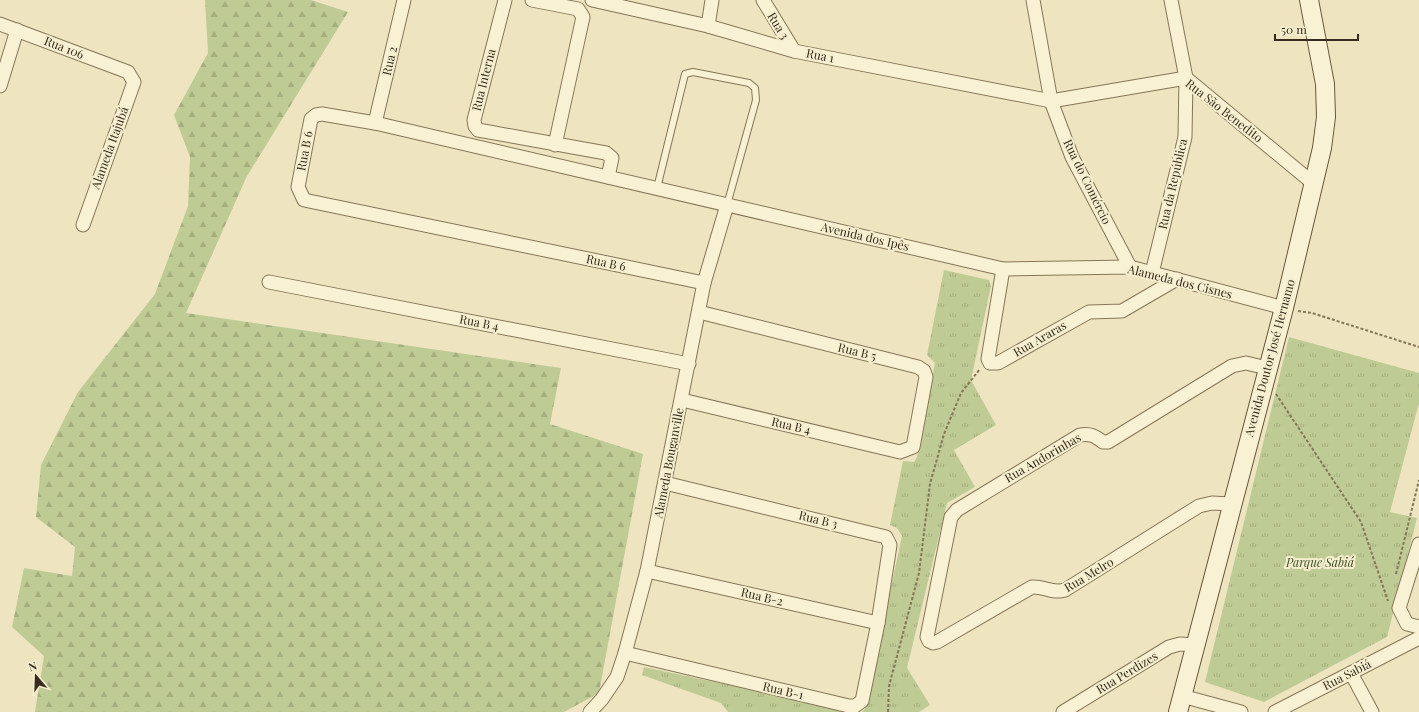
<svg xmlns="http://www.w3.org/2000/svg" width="1419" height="712" font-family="'Playfair Display',serif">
  <defs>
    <pattern id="forest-firs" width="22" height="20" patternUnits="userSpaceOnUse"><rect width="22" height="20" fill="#bfcb94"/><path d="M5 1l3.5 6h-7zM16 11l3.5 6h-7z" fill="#a5ae7f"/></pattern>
    <pattern id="park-tufts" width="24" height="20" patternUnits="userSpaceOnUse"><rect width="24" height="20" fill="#bfcb94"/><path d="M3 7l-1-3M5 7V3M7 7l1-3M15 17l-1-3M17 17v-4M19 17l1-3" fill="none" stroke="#a5ae7f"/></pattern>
  </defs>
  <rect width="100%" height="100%" fill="#eee5c0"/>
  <path fill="url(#forest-firs)" d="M205,0H311L348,12L247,176L186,313L561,368L550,424L643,454L599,693L564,712H35L44,656L12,627L24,568L72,576L75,547L36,517L41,465L78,392L155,294L188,206L190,157L174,115L208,53Z"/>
  <g fill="url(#park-tufts)">
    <path d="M944,270L989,280L991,286L971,380L996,425L954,450L975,487L947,503L907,668L930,705L919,712H862L865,709L902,536L897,528L890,525L903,461L914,462L917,457L935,363L927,355Z"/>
    <path d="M1289,337L1419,373V403L1390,512L1417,518L1387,637L1264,702L1205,682Z"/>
    <path d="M644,667L856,712H728L721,703L642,675Z"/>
  </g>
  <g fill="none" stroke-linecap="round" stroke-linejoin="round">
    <g stroke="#867558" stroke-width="8">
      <path id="lane" d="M657,188L685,74L693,72L749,83L755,88L756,100L727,205"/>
    </g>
    <g stroke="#867558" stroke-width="15">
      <g id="street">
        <path d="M505,0L474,120L475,126L478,130L606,153L612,158L608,177"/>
        <path d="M532,0L578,9L583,17L555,145"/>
        <path d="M592,0L708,26L794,51L1051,101L1186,78L1314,184"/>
        <path d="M763,0L794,51"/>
        <path d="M1033,0L1051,101L1072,157L1130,267"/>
        <path d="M0,24L128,72L134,82L83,225"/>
        <path d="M708,26L712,0"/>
        <path d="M0,86L17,30"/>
        <path d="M375,123L404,0"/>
        <path d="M1003,269L988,359L990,363H998L1089,312L1122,311L1177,279"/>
        <path d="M1152,273L1185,137L1186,78L1171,0"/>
        <path d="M269,282L689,364"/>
        <path d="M704,283L304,200L298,187L311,119L316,115L322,114L375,123L1003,269L1130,267L1284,308"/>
        <path d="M682,400L900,452L913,447L926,377L924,371L918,367L699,312"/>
        <path d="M1231,504L1212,503L1199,506L1065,590C1052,594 1044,586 1032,587L937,642L933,643L929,641L927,637L951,517L957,510L1080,435C1090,433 1095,436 1103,442H1108L1232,366L1246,363L1267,368"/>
        <path d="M1419,544L1399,608L1407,624L1419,627"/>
        <path d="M647,571L878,623"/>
        <path d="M625,653L849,706H855L862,701L878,623L890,545L886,537L665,483"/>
        <path d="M1351,673L1372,712"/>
        <path d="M1182,696L1241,712"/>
        <path d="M590,712L602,699L617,677L625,653L647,571L704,283L727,205"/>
        <path d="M1063,712L1169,647L1180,644L1195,645"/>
        <path d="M1275,712L1419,638"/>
      </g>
    </g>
    <g stroke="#68563b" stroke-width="20">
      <path id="secondary" d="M1178,712L1284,308L1322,148L1326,117L1325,84L1309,0"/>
    </g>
    <g stroke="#867558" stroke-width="2" stroke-dasharray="3 2" stroke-linecap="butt">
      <path d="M1298,311L1312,313L1419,347"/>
      <path d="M1276,394L1361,522L1388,601"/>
      <path d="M1396,574L1419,480"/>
      <path d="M888,712L889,686L919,573L930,484L944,434L961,393L980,369"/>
    </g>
    <use href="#lane" stroke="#f9f1d3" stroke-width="6"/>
    <use href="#street" stroke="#f9f1d3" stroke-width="13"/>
    <use href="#secondary" stroke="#f9f1d3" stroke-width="18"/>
  </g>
  <g text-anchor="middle" stroke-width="4" stroke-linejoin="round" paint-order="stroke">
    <g font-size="12" fill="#362b1c" stroke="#f5eecf">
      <text transform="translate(778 26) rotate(59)" y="4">Rua 3</text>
      <text transform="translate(64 48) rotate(21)" y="4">Rua 106</text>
      <text transform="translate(820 56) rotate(11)" y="4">Rua 1</text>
      <text transform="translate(390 61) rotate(-77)" y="4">Rua 2</text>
      <text transform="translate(484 80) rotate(-76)" y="4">Rua Interna</text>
      <text transform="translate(1224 111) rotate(38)" y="4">Rua São Benedito</text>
      <text transform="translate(110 148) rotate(-70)" y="4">Alameda Itajubá</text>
      <text transform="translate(305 151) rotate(-79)" y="4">Rua B 6</text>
      <text transform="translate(1087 182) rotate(64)" y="4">Rua do Comércio</text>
      <text transform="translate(1173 184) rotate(-77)" y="4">Rua da República</text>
      <text transform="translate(865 237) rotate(13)" y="4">Avenida dos Ipês</text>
      <text transform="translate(606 263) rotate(12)" y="4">Rua B 6</text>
      <text transform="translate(1180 282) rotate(14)" y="4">Alameda dos Cisnes</text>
      <text transform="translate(479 323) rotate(11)" y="4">Rua B 4</text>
      <text transform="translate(1040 339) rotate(-30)" y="4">Rua Araras</text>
      <text transform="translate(857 352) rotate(14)" y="4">Rua B 5</text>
      <text transform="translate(1270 358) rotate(-75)" y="4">Avenida Doutor José Hernamo</text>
      <text transform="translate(791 426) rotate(13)" y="4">Rua B 4</text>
      <text transform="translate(1043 458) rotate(-30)" y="4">Rua Andorinhas</text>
      <text transform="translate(669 463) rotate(-79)" y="4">Alameda Bouganville</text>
      <text transform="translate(818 520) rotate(14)" y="4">Rua B 3</text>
      <text transform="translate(1089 575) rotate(-31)" y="4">Rua Melro</text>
      <text transform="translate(762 597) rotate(13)" y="4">Rua B-2</text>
      <text transform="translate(1127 673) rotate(-31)" y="4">Rua Perdizes</text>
      <text transform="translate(1347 675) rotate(-27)" y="4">Rua Sabiá</text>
      <text transform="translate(783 691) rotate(13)" y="4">Rua B-1</text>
    </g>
    <g font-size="12" font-style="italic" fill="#415223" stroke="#f5eecf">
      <text x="1320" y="567">Parque Sabiá</text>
    </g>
  </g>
  <g transform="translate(36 676) rotate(341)" stroke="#f5eecf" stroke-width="3" paint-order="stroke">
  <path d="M0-3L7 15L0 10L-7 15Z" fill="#362b1c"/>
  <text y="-6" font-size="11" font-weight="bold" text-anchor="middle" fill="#362b1c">N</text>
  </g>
  <path d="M1275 34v6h83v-6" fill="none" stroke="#362b1c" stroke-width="2"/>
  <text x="1281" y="34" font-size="12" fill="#362b1c" stroke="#f5eecf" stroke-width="3" paint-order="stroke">50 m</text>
</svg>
